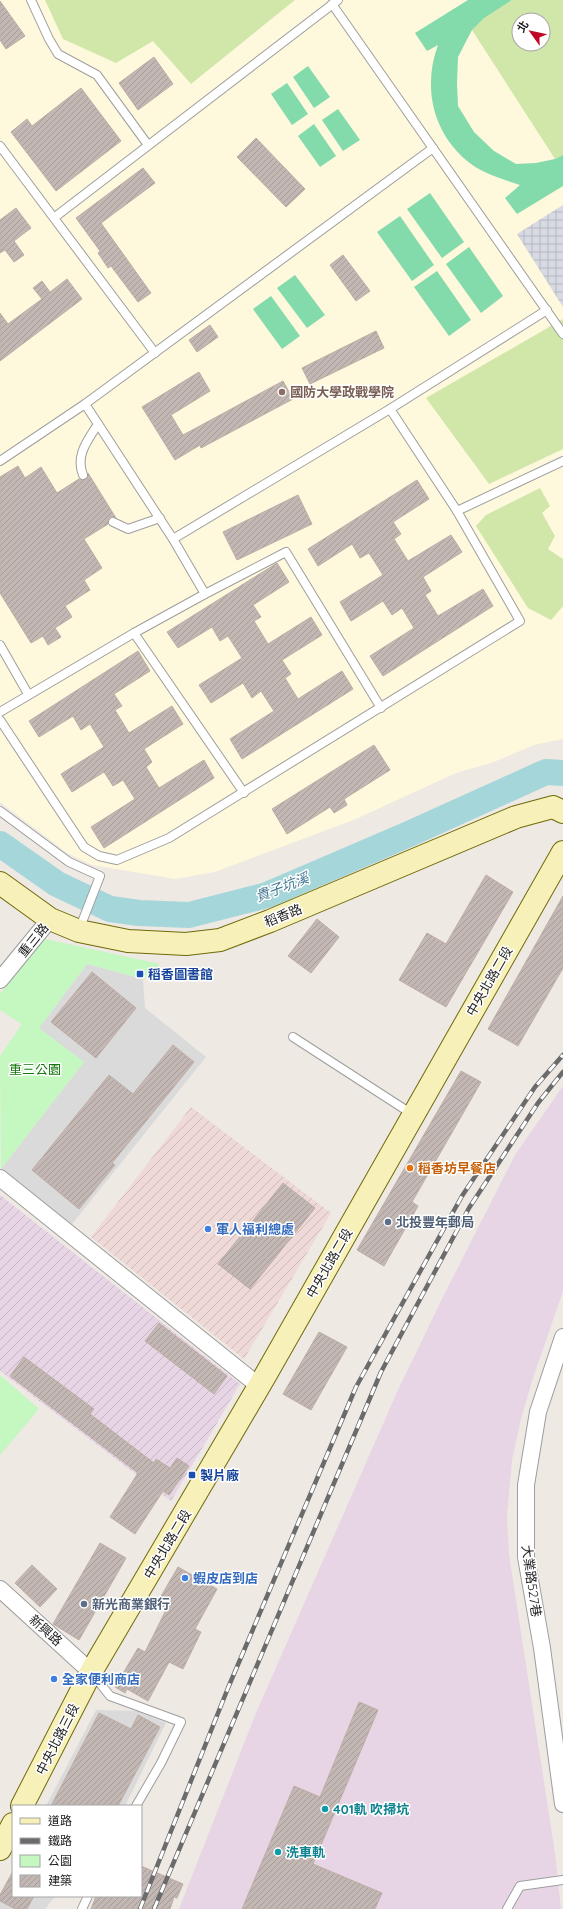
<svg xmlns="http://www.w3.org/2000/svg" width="563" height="1909" font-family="Quicksand,'Noto Sans TC',sans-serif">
  <defs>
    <pattern id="industrial-furrows" width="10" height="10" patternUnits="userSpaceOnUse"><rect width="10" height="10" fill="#e7d5e6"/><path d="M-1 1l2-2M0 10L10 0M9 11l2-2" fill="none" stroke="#c6b6c5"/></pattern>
    <pattern id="military-furrows" width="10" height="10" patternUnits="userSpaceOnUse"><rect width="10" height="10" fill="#efd9d7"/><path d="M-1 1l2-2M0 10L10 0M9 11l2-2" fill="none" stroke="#ccbab8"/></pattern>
    <pattern id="plaza-grid" width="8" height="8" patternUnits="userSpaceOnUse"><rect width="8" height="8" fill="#d7d9e3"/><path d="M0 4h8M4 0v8" fill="none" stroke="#b8bac2"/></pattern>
    <pattern id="building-hatch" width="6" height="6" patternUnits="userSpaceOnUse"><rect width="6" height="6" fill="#c2b7b3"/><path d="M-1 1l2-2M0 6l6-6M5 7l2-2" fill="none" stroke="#a69d9a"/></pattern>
  </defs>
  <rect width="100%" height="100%" fill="#eee9e3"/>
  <g fill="#dbdada">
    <path d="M87,964L143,979L145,1008L206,1057L68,1229L1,1169L84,1062L39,1028Z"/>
    <path d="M96,1710L137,1711L166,1723L125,1806H46Z"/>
    <path d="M13,1896H55L45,1909H0V1899Z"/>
  </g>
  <path fill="url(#industrial-furrows)" d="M0,1195L240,1384L171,1501L0,1371Z"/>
  <path fill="#fef8dc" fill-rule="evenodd" d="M0,0H563V739L534,745L494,762L456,773L356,819L215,872L175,879L92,865L67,853L0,802ZM519,20H543V44H519Z"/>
  <path fill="url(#military-furrows)" d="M191,1107L331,1213L244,1359L91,1237Z"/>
  <path fill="#e7d5e6" d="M563,1086V1291L533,1378L521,1419L512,1460L507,1515L509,1555L555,1853L561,1909H179L256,1713L398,1390L442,1299L515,1155Z"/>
  <g fill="#d1e7aa" fill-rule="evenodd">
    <path d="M45,0H295L191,84L153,41L116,63L63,39Z"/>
    <path d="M512,0H563V155L555,159L472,30L484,17ZM519,20H543V44H519Z"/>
    <path d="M563,319V449L489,484L426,398Z"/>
    <path d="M540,488L550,506L542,513L555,536L548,549L563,559V606L551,620L528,608L476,526L486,515Z"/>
  </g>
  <g fill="#c5f7c1">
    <path d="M45,939L160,964L143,979L87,964L39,1028L84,1062L1,1169L0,1056L22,1024L0,1010V994Z"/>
    <path d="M0,1375L39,1409L0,1455Z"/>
  </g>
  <g fill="#83daab">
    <path d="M468,0H512L484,18L472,30L458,57L457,83L458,106L474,132L494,151L516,164L536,163L555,159L563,155V186L517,214L505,198L520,185C505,180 491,176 477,168C435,141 421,91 438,45L427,51L415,33Z"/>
    <path d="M308,66L330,97L314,108L293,77Z"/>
    <path d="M287,83L308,114L292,125L271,94Z"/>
    <path d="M338,109L360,140L343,151L322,120Z"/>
    <path d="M314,124L336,156L320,167L298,136Z"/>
    <path d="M430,193L464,242L442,258L407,209Z"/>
    <path d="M400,216L434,265L412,281L377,232Z"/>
    <path d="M469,247L503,296L481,313L446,264Z"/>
    <path d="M437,271L471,320L449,336L414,287Z"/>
    <path d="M295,275L325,315L307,328L277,288Z"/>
    <path d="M271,296L300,336L282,349L253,309Z"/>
  </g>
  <path fill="url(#plaza-grid)" d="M563,205V307L517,234Z"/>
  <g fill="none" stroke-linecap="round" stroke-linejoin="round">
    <path stroke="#a5d6da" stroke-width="4.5" d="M53,889L52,887L54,882"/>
    <path stroke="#a5d6da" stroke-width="26" d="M0,844L57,884L110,909L139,913L189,915L267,895L409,834L546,772L563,773"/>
  </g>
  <g fill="url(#building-hatch)" stroke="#bfada6">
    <path d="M0,1L25,36L6,49L0,40Z"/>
    <path d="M154,57L173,84L138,110L119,83Z"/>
    <path d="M81,88L121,141L56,191L11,132L27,119L32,126Z"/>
    <path d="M256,138L305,189L286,207L237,157Z"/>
    <path d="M143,168L155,183L101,223L151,293L138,302L111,266L108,268L98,253L100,251L76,218Z"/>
    <path d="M16,208L31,228L14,241L24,255L14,262L5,250L0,253V220Z"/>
    <path d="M343,255L370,291L356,301L330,265Z"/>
    <path d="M67,279L82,299L0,361V313L8,324L42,299L33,288L42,281L50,292Z"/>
    <path d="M210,325L218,337L197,352L189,340Z"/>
    <path d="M376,331L384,348L310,384L302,368Z"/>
    <path d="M199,372L210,391L171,415L183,435L283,381L293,399L201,448L200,445L175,460L142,407Z"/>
    <path d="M18,466L25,478L41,467L57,493L79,479L82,480L87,479L88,473L116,518L110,517L108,520V524L84,539L102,568L84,580L90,590L65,606L72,617L55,628L61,637L48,645L43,636L31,643L0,593V477Z"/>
    <path d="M417,480L429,499L393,522L401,534L394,539L408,561L451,535L462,552L423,577L431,591L425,595L438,616L483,589L493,606L383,676L370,656L414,628L402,608L392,615L383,601L351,621L340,602L383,575L369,553L360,558L352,544L318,566L308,549Z"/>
    <path d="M298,495L312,524L237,560L223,532Z"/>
    <path d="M277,563L289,582L253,605L261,617L254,621L268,644L311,617L322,635L282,660L291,674L285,678L298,699L342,671L353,689L242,759L230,739L274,711L261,691L252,698L243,683L211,703L199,685L242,658L228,636L220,641L212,627L178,648L167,632Z"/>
    <path d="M138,651L150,671L114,694L122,706L115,710L129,733L172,706L183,724L144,749L152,762L146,767L159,788L204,760L214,778L104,848L91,827L135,799L123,780L113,786L104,772L72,792L61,774L104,747L90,724L81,730L73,716L39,737L29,721Z"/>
    <path d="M374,745L390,770L344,799L347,805L334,813L330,807L287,834L272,809Z"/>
    <path d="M486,875L513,892L446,1007L399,980L427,933L446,944Z"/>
    <path d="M563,896V968L518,1046L488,1029Z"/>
    <path d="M317,919L339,937L311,973L288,956Z"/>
    <path d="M92,972L136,1008L96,1058L51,1022Z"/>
    <path d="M173,1045L194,1062L112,1163L115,1165L79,1209L32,1170L109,1075L133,1094Z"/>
    <path d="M461,1071L481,1082L412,1202L418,1206L384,1266L357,1250Z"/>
    <path d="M283,1183L315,1208L250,1289L218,1264Z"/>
    <path d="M159,1323L227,1376L214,1394L145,1341Z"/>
    <path d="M319,1332L347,1347L311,1410L283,1394Z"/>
    <path d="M24,1357L94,1409L90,1414L154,1463L156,1459L170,1468L177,1458L189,1466L169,1495L163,1491L135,1534L110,1517L138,1473L10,1376Z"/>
    <path d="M100,1543L126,1558L79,1640L53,1624Z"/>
    <path d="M32,1565L57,1589L40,1607L15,1583Z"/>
    <path d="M178,1567L217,1589L195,1629L201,1632L183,1669L169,1662L148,1701L127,1689L125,1693L115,1687L138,1648L145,1652L166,1610L156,1605Z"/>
    <path d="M359,1702L378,1710L313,1864L382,1893L375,1909H242L294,1786L320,1797Z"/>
    <path d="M99,1713L131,1729L138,1715L160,1727L118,1806H51Z"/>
    <path d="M141,1866L183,1884L177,1898L174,1897L170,1909H91L96,1896H141Z"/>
    <path d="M13,1871V1896H34L27,1909H15L0,1901V1895Z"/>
  </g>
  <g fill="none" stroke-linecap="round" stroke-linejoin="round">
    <g stroke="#9e9e9e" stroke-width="10">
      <g id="lane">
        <path d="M31,0L49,39L58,54L97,75L148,145"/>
        <path d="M332,4L563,334"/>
        <path d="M0,146L155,353"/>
        <path d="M55,217L338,0"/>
        <path d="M0,461L85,404"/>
        <path d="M83,475C75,455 88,440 98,424"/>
        <path d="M457,511L563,461"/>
        <path d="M113,522L128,529L160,518"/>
        <path d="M173,539L390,409L547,310"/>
        <path d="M205,594L286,552L381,708"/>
        <path d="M134,633L244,793"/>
        <path d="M0,645L28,694"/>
        <path d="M0,712L134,633L205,594L173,539L85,404L433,148"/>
        <path d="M0,720L84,847L99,856L117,860L169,838L520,621L457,511L390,409"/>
        <path d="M0,811L69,862L100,876L79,930"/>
        <path d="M293,1037L412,1114"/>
        <path d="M92,1673L110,1696L181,1722L161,1763L136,1806"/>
        <path d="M82,1909L88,1896"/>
        <path d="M507,1909L520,1886L563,1880"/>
      </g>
    </g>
    <g stroke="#9e9e9e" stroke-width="18">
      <g id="street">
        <path d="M0,980L50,919"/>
        <path d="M0,1178L259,1386"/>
        <path d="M563,1337L538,1412L526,1485V1557L542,1648L563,1804"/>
        <path d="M0,1589L91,1672"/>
      </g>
    </g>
    <g stroke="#6f6a09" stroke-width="24">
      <g id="secondary">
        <path d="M0,883L50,919L79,931L128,941L186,944L220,940L270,921L516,817L553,807L563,812"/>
        <path d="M22,1806L91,1672L265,1376L563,852"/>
        <path d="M0,1849L13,1824"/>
      </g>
    </g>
    <use href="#lane" stroke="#fff" stroke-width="8"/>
    <use href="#street" stroke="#fff" stroke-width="16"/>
    <use href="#secondary" stroke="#f7f0b8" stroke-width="22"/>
    <g stroke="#6b6b6b" stroke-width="4.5">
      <g id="rail">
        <path d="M140,1909L228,1688L356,1387L462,1196L535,1087L563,1055"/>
        <path d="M154,1909L381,1372L469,1208L538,1103L563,1072"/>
      </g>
    </g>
    <use href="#rail" stroke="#fff" stroke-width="3" stroke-dasharray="9" stroke-linecap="butt"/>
  </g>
  <circle fill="#8d6e63" stroke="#fff" stroke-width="1.5" cx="282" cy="392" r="4"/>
  <g fill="#1a4fb4" stroke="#fff" stroke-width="1.5">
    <rect x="136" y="970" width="8" height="8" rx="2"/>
    <rect x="188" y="1471" width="8" height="8" rx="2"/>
  </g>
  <circle fill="#e8710a" stroke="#fff" stroke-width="1.5" cx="410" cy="1168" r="4"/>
  <g fill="#5c6f8a" stroke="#fff" stroke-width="1.5">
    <circle cx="388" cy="1222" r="4"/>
    <circle cx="84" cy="1604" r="4"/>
  </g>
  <g fill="#3f7fe0" stroke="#fff" stroke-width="1.5">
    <circle cx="208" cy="1229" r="4"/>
    <circle cx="185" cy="1578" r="4"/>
    <circle cx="54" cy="1679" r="4"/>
  </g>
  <g fill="#0f9aa8" stroke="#fff" stroke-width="1.5">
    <circle cx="325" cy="1809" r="4"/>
    <circle cx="278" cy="1852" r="4"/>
  </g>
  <g text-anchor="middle" stroke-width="3" stroke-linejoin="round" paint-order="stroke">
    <g font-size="13" font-weight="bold" fill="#785e54" stroke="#fff" text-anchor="start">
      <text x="290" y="397">國防大學政戰學院</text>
    </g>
    <g font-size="13" fill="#1d1d1d" stroke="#fff">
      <text transform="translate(283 915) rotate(-22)" y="5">稻香路</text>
      <text transform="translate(33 940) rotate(-51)" y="5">重三路</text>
      <text transform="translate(489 981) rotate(-60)" y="5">中央北路二段</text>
      <text transform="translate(329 1263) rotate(-60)" y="5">中央北路二段</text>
      <text transform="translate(167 1544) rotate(-59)" y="5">中央北路二段</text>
      <text transform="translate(532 1581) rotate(82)" y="5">大業路527巷</text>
      <text transform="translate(46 1630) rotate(42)" y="5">新興路</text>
      <text transform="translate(57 1739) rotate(-63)" y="5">中央北路三段</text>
    </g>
    <g font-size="13" font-weight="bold" fill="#164399" stroke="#fff" text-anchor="start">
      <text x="148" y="979">稻香圖書館</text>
      <text x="200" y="1480">製片廠</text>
    </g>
    <g font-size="13" fill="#17770f" stroke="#fff">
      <text x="35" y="1074">重三公園</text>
    </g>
    <g font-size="13" font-weight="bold" fill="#c56008" stroke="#fff" text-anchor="start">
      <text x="418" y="1173">稻香坊早餐店</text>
    </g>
    <g font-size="13" font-weight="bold" fill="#4e5e75" stroke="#fff" text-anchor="start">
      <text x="396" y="1227">北投豐年郵局</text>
      <text x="92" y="1609">新光商業銀行</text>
    </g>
    <g font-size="13" font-weight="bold" fill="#366cbe" stroke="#fff" text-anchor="start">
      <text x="216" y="1234">軍人福利總處</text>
      <text x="193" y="1583">蝦皮店到店</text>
      <text x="62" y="1684">全家便利商店</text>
    </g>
    <g font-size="13" font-weight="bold" fill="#0d838f" stroke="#fff" text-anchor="start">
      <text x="333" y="1814">401軌 吹掃坑</text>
      <text x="286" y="1857">洗車軌</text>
    </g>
    <g font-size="14" font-style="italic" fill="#447792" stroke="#fff">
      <text transform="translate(282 887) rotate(-21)" y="5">貴子坑溪</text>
    </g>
  </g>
  <rect x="12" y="1805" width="130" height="92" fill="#ffffff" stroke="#a5a5a5"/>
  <rect x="20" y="1818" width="20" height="6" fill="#f7f0b8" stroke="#a5a5a5"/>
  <text x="48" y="1825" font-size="12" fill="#1d1d1d">道路</text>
  <rect x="20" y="1838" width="20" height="6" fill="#6b6b6b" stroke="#a5a5a5"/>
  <text x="48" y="1845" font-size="12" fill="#1d1d1d">鐵路</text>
  <rect x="20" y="1855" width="20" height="12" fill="#c5f7c1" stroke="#a5a5a5"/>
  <text x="48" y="1865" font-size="12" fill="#1d1d1d">公園</text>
  <rect x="20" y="1875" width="20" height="12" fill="url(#building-hatch)" stroke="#a5a5a5"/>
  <text x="48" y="1885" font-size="12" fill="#1d1d1d">建築</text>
  <g transform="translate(531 32) rotate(303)"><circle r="19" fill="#ffffff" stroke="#a5a5a5"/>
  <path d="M0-3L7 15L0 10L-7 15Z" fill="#c20725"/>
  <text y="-6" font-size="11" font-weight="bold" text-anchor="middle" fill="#1d1d1d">北</text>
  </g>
</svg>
